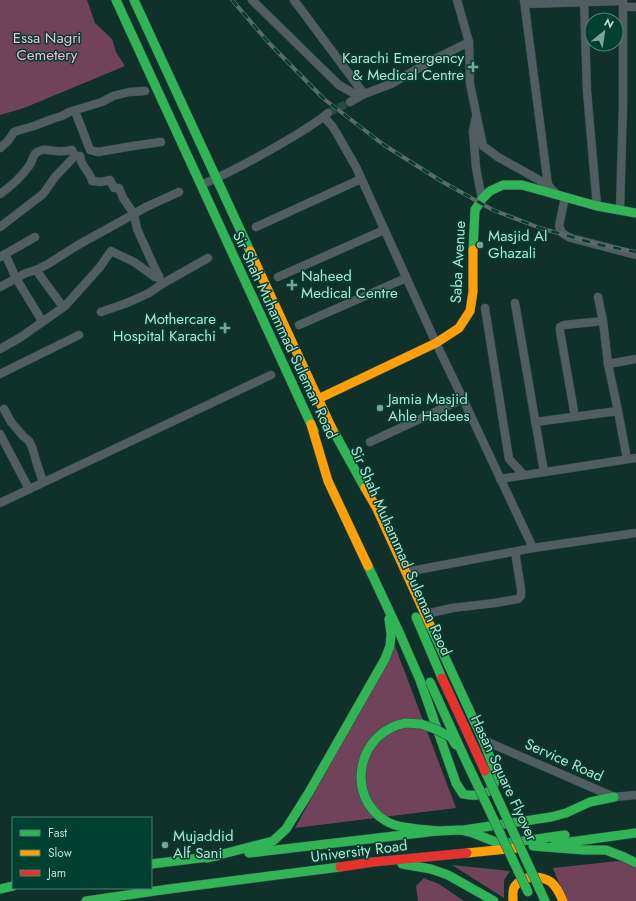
<svg xmlns="http://www.w3.org/2000/svg" width="636" height="901" font-family="Jost,sans-serif">
  <rect width="100%" height="100%" fill="#0f3129"/>
  <g fill="#70435a">
    <path d="M0,0H87L95,23L112,39L116,52L125,66L24,108L0,115Z"/>
    <path d="M395,646L456,808L295,828Z"/>
    <path d="M636,859V901H566L553,868Z"/>
    <path d="M452,865L510,871L504,880V898Z"/>
    <path d="M424,878L439,884L464,901H418L416,886Z"/>
  </g>
  <g fill="none" stroke-linecap="round" stroke-linejoin="round">
    <path stroke="#294b42" stroke-width="8" stroke-dasharray="8 4" stroke-linecap="butt" d="M328,113L350,102"/>
    <g stroke="#304e46" stroke-width="9">
      <g id="street">
        <path d="M252,0L339,85L353,93L364,94L391,84L431,61L469,42"/>
        <path d="M294,0L364,94L350,102"/>
        <path d="M457,0L469,42L470,84L483,146L498,157L548,185L556,194"/>
        <path d="M524,0L548,185"/>
        <path d="M584,2L587,91L597,206"/>
        <path d="M525,4L623,1"/>
        <path d="M623,7H636"/>
        <path d="M75,111L90,150L98,152L133,146L161,142"/>
        <path d="M324,117L333,127L356,167L436,343L463,399L533,548"/>
        <path d="M476,117L473,131L476,168L482,199"/>
        <path d="M0,148L8,141L14,132L20,130L34,126L55,118L62,116L69,112L102,102L113,96L129,92L145,91"/>
        <path d="M80,156C80,166 90,171 92,181L101,182L110,180L114,188H119L123,198L134,214L146,207L179,192"/>
        <path d="M201,185C229,173 257,158 284,142C299,133 315,124 328,113"/>
        <path d="M0,194C10,187 22,176 29,166C34,160 31,153 42,150C46,149 52,151 57,151C62,152 67,151 72,150L75,156"/>
        <path d="M565,197L559,226C561,233 564,235 571,238L636,255"/>
        <path d="M620,210L623,105V0"/>
        <path d="M0,227L43,194L55,177L75,156"/>
        <path d="M256,227L361,179"/>
        <path d="M5,254L16,278L42,321"/>
        <path d="M0,257L35,237"/>
        <path d="M36,270L63,307"/>
        <path d="M278,277L384,230"/>
        <path d="M0,287L26,273L36,270L48,264L78,245L134,214L137,229L162,284"/>
        <path d="M598,297L603,321L608,364L618,411L627,459"/>
        <path d="M515,303L544,472"/>
        <path d="M485,308L509,459L524,475"/>
        <path d="M101,312L127,303L149,293L162,284L208,258"/>
        <path d="M299,325L406,278"/>
        <path d="M0,349L21,337L65,306L100,267L111,251L134,262L155,277L159,276"/>
        <path d="M608,364L636,359"/>
        <path d="M0,374L79,335"/>
        <path d="M4,409L11,422L23,436L29,441L32,447L37,464L43,482"/>
        <path d="M575,417L560,331V327L564,325L603,321"/>
        <path d="M535,422L618,411"/>
        <path d="M0,434L29,489"/>
        <path d="M370,442L463,399"/>
        <path d="M500,479L636,458"/>
        <path d="M0,503L271,375"/>
        <path d="M406,572L533,548L636,533"/>
        <path d="M426,614L452,608L495,603L518,599L521,596V589L515,552"/>
        <path d="M483,740L614,797L636,795"/>
      </g>
    </g>
    <g stroke="#304e46" stroke-width="10">
      <g id="fast">
        <path d="M116,0L314,431"/>
        <path d="M134,0L250,251"/>
        <path d="M473,250L475,210L482,199L490,191L503,185H522L597,206L636,213"/>
        <path d="M329,423L365,488"/>
        <path d="M368,566L399,632L420,680L456,783L463,794C475,797 483,795 493,789L496,775L494,768L483,740L430,625"/>
        <path d="M416,617L442,678"/>
        <path d="M421,724C416,724 411,723 406,723C358,731 344,796 386,821C399,829 422,829 437,831"/>
        <path d="M464,830L551,817L566,813L590,802L614,797"/>
        <path d="M555,844L636,833"/>
        <path d="M533,846L584,850H606L624,857L636,863"/>
        <path d="M249,853L437,831L461,830L473,833L501,844L565,835"/>
        <path d="M207,858L273,841L286,829L308,794L385,659L390,646L391,634L389,619"/>
        <path d="M151,864L217,856"/>
        <path d="M402,864L431,869L448,875L494,901"/>
        <path d="M0,889L13,886"/>
        <path d="M540,890L545,901"/>
        <path d="M86,901L169,889L340,867"/>
      </g>
    </g>
    <g stroke="#304e46" stroke-width="10">
      <g id="slow">
        <path d="M250,251L333,431"/>
        <path d="M318,399L436,343L459,328L470,311L473,292V250"/>
        <path d="M311,424L328,481L368,566"/>
        <path d="M365,488L376,507L430,625"/>
        <path d="M467,853L517,848"/>
        <path d="M513,901C513,896 512,890 515,886C523,875 541,875 551,882C557,887 560,894 563,901"/>
      </g>
    </g>
    <g stroke="#304e46" stroke-width="10">
      <path id="jam" d="M340,867L373,862L467,853"/>
    </g>
    <use href="#street" stroke="#515e61" stroke-width="8"/>
    <use href="#fast" stroke="#30b455" stroke-width="9"/>
    <use href="#slow" stroke="#ff9f0a" stroke-width="9"/>
    <use href="#jam" stroke="#e5322d" stroke-width="9"/>
    <g stroke="#5a6a69" stroke-width="4">
      <path id="rail" d="M232,0L269,43L324,99L384,145L441,181L493,210L540,228L600,245L636,252"/>
    </g>
    <use href="#rail" stroke="#004030" stroke-width="2.5" stroke-dasharray="8" stroke-linecap="butt"/>
    <g stroke="#304e46" stroke-width="10" stroke-linecap="butt">
      <g id="fast-bridge">
        <path d="M430,682L467,763L528,892"/>
        <path d="M421,724L435,729L451,737L456,745"/>
        <path d="M485,771L540,890"/>
      </g>
    </g>
    <g stroke="#304e46" stroke-width="10" stroke-linecap="butt">
      <path id="jam-bridge" d="M442,678L485,771"/>
    </g>
    <use href="#fast-bridge" stroke="#30b455" stroke-width="9"/>
    <use href="#jam-bridge" stroke="#e5322d" stroke-width="9"/>
  </g>
  <g fill="#7fa296" stroke="#004030" stroke-width="1.5">
    <path d="M471 61h4v4h4v4h-4v4h-4v-4h-4v-4h4z"/>
    <circle cx="480" cy="245" r="4"/>
    <path d="M290 279h4v4h4v4h-4v4h-4v-4h-4v-4h4z"/>
    <path d="M223 322h4v4h4v4h-4v4h-4v-4h-4v-4h4z"/>
    <circle cx="380" cy="408" r="4"/>
    <circle cx="165" cy="845" r="4"/>
  </g>
  <g text-anchor="middle" stroke-width="3" stroke-linejoin="round" paint-order="stroke">
    <g font-size="15" fill="#fdb3d5" stroke="#004030">
      <text x="47" y="43">Essa Nagri<tspan x="47" dy="17">Cemetery</tspan></text>
    </g>
    <g font-size="15" fill="#bbdfd1" stroke="#004030" text-anchor="start">
      <text x="464" y="63" text-anchor="end">Karachi Emergency<tspan x="464" dy="17">&amp; Medical Centre</tspan></text>
      <text x="488" y="241">Masjid Al<tspan x="488" dy="17">Ghazali</tspan></text>
      <text x="301" y="281">Naheed<tspan x="301" dy="17">Medical Centre</tspan></text>
      <text x="216" y="324" text-anchor="end">Mothercare<tspan x="216" dy="17">Hospital Karachi</tspan></text>
      <text x="388" y="404">Jamia Masjid<tspan x="388" dy="17">Ahle Hadees</tspan></text>
      <text x="173" y="841">Mujaddid<tspan x="173" dy="17">Alf Sani</tspan></text>
    </g>
    <g font-size="15" fill="#bbdfd1" stroke="#004030">
      <text transform="translate(458 262) rotate(-87)" y="5">Saba Avenue</text>
      <text transform="translate(285 335) rotate(65)" y="5">Sir Shah Muhammad Suleman Road</text>
      <text transform="translate(401 551) rotate(66)" y="5">Sir Shah Muhammad Suleman Raod</text>
      <text transform="translate(564 760) rotate(24)" y="5">Service Road</text>
      <text transform="translate(504 778) rotate(65)" y="5">Hasan Square Flyover</text>
      <text transform="translate(359 851) rotate(-7)" y="5">University Road</text>
    </g>
  </g>
  <rect x="12" y="817" width="140" height="72" fill="#004030" stroke="#4b8070"/>
  <rect x="20" y="830" width="20" height="6" fill="#30b455" stroke="#4b8070"/>
  <text x="48" y="837" font-size="12" fill="#bbdfd1">Fast</text>
  <rect x="20" y="850" width="20" height="6" fill="#ff9f0a" stroke="#4b8070"/>
  <text x="48" y="857" font-size="12" fill="#bbdfd1">Slow</text>
  <rect x="20" y="870" width="20" height="6" fill="#e5322d" stroke="#4b8070"/>
  <text x="48" y="877" font-size="12" fill="#bbdfd1">Jam</text>
  <g transform="translate(604 32) rotate(30)"><circle r="19" fill="#004030" stroke="#4b8070"/>
  <path d="M0-3L7 15L0 10L-7 15Z" fill="#7fa296"/>
  <text y="-6" font-size="11" font-weight="bold" text-anchor="middle" fill="#bbdfd1">N</text>
  </g>
</svg>
